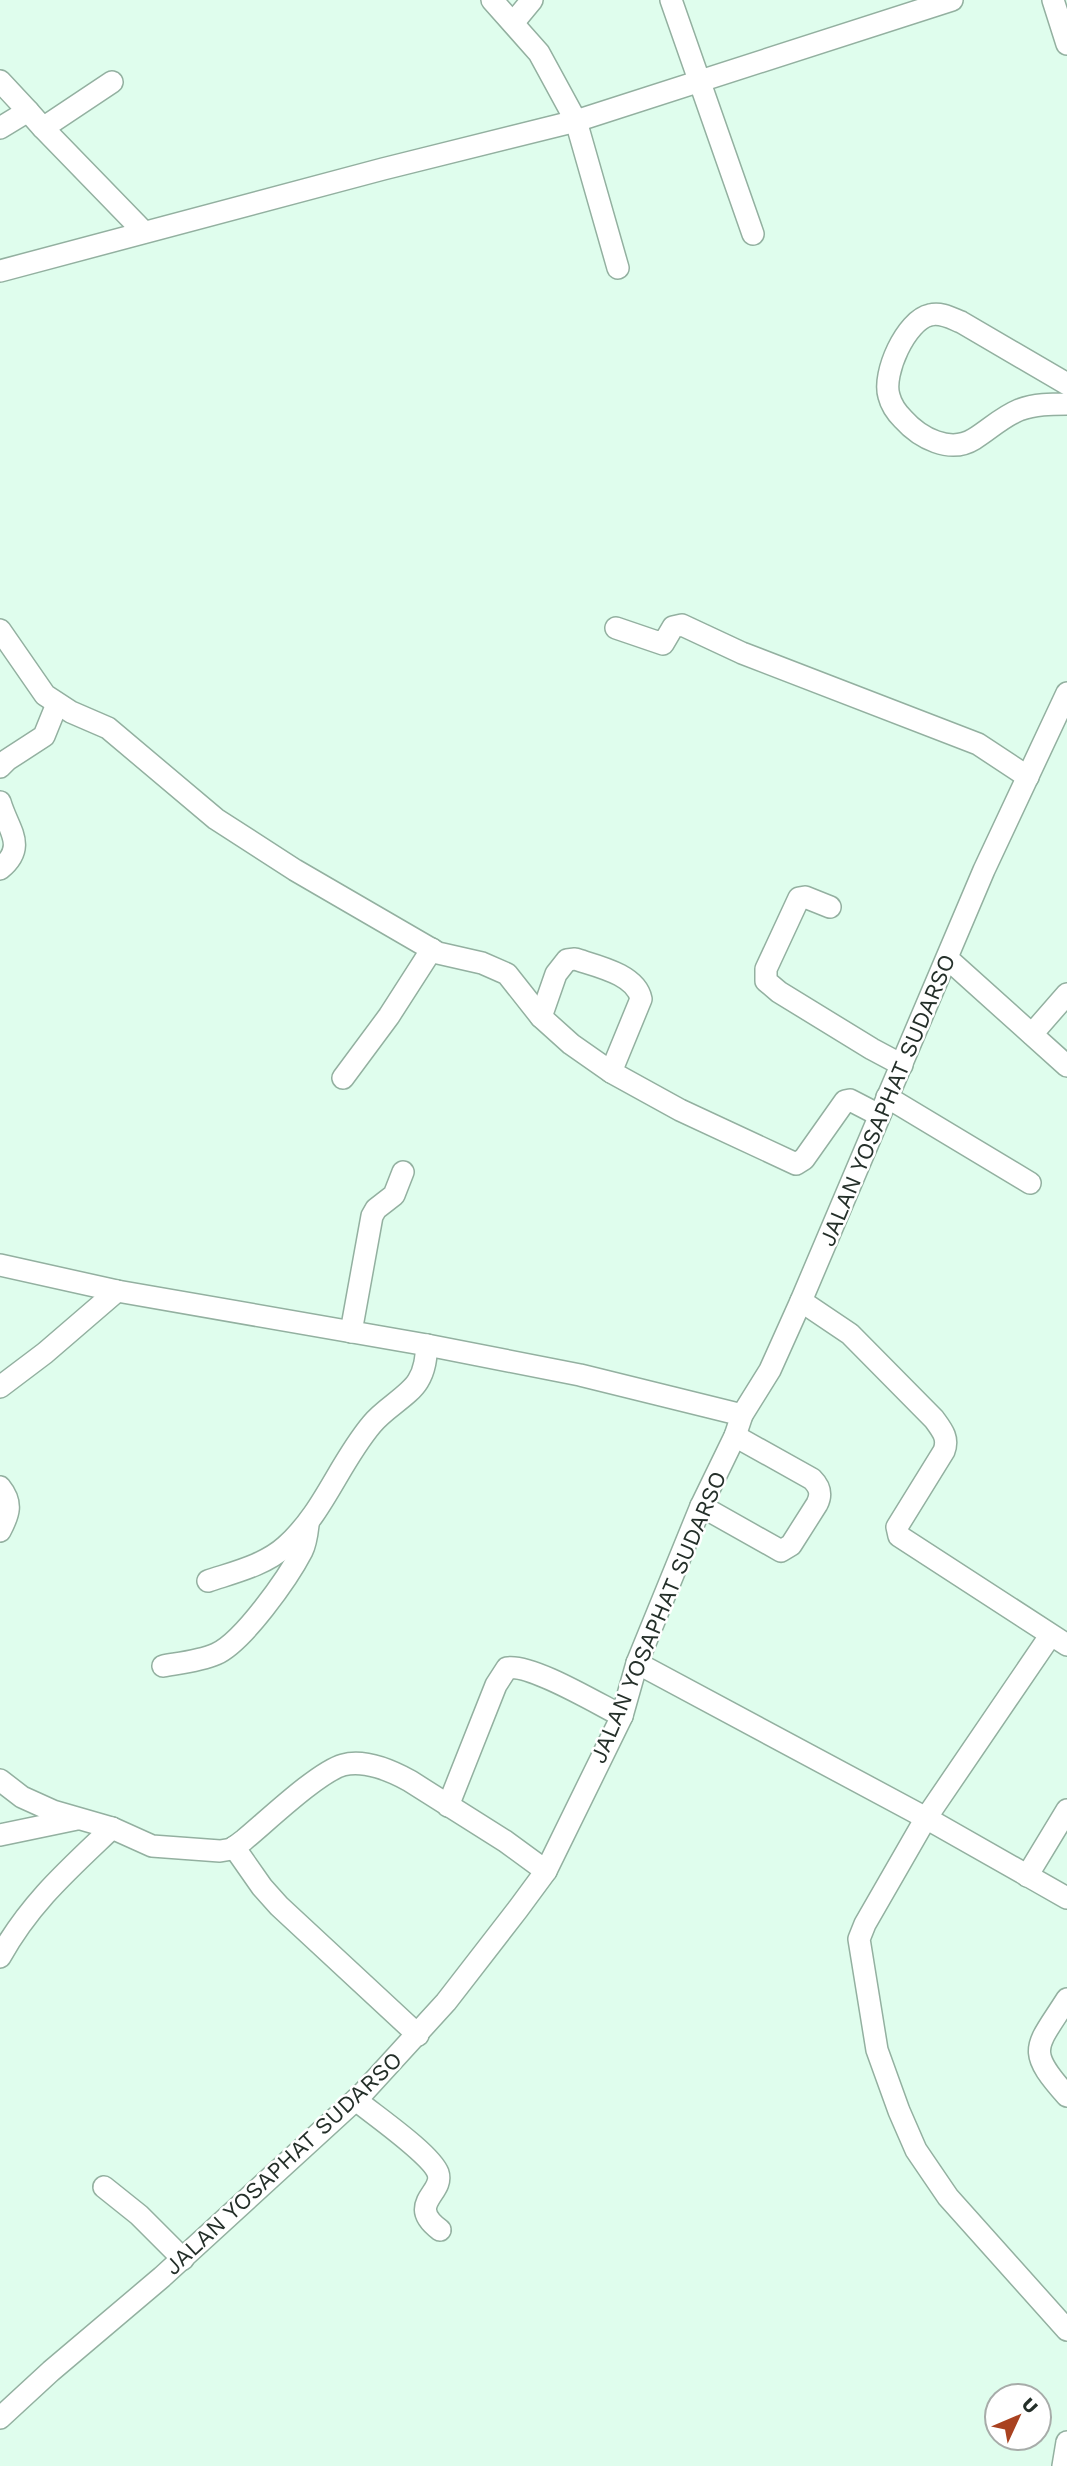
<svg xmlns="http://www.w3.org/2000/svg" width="1067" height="2466" font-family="'Work Sans',sans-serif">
  <rect width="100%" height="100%" fill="#dffded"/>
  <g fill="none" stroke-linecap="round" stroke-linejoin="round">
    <g stroke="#93b0a0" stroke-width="24">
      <g id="minor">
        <path d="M492,0L539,53L576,121L618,268"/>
        <path d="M671,0L753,234"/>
        <path d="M1053,0L1067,44"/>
        <path d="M513,23L532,0"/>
        <path d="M0,81L28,111"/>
        <path d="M0,128L28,111L43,128L112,82"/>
        <path d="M43,128L144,232"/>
        <path d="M0,271L383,169L576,121L952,0"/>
        <path d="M1067,384L961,322C951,318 941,312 930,315C906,320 882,374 889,396C891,404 897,413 903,419C920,438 950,454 974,439C990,429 1002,417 1019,410C1035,404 1051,404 1067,404"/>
        <path d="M616,628L663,644L673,627L682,625L742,653L978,744L1028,777"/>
        <path d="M0,630L45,695L71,712L108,728L216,819L295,870L438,953L482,963L507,974L541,1017L571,1044L611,1072L680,1110L796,1164L804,1159L845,1101L850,1100L879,1115"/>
        <path d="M0,767L7,760L44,736L57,704"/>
        <path d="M0,802C8,830 28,846 0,869"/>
        <path d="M830,907L805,897L799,898L766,969V981L779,992L872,1049L902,1065"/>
        <path d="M948,959L1067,1066"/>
        <path d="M541,1017L556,974L567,960L575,959C596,966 636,974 641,999L611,1072"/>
        <path d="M1032,1034L1067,994"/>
        <path d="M343,1078L389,1016L432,949"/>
        <path d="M887,1097L1030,1183"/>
        <path d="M0,1265L117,1291L427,1345L580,1375L742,1415"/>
        <path d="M801,1301L850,1334L934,1419C942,1430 949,1438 944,1451L897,1527L899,1536L1067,1645"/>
        <path d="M351,1332L372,1216L376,1209L394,1195L403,1172"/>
        <path d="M0,1387L45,1353L117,1291"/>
        <path d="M0,1487C13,1503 9,1514 0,1531"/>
        <path d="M701,1506L781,1551L791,1545L817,1504C822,1494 820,1487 812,1479L735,1436"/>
        <path d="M208,1581C235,1572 265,1565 286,1546C324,1512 339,1463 372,1424C385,1408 409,1396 418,1381C425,1370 426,1357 427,1345"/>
        <path d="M1050,1636L926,1818L865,1924L859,1939L877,2050L899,2111L916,2150L948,2197L1067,2330"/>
        <path d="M637,1663L926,1818L1067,1898"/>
        <path d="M163,1666C180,1663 200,1661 216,1654C243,1642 288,1578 302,1551C306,1543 307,1534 308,1525"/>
        <path d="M0,1780L22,1797L53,1811L112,1828L152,1846L220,1851L232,1849L244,1840C266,1822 318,1772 343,1765C364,1759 392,1771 410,1781L505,1841L546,1871"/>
        <path d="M448,1806L496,1685L507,1668C530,1663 598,1704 622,1716"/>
        <path d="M0,1835L77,1819"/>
        <path d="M234,1847L262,1887L279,1906L418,2035"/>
        <path d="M1027,1876L1067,1810"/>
        <path d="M0,1957C30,1903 68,1870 112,1828"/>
        <path d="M1067,1999C1036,2048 1025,2049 1067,2096"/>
        <path d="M356,2100C374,2115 431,2154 438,2173C445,2193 405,2204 440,2230"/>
        <path d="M104,2187L139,2215L183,2259"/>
        <path d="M0,2418L51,2371L162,2277L362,2094L446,2002L518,1909L546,1871L622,1716L637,1663L701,1506L735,1436L742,1415L770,1370L801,1301L984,870L1067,693"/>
        <path d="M1063,2466L1067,2442"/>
      </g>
    </g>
    <use href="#minor" stroke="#fff" stroke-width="21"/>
  </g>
  <g text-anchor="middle" stroke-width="5" stroke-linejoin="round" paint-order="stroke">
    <g font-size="23" fill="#242f29" stroke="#fff">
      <text transform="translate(887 1100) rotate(-67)" y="8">JALAN YOSAPHAT SUDARSO</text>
      <text transform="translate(658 1617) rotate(-67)" y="8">JALAN YOSAPHAT SUDARSO</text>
      <text transform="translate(283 2163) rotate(-43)" y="8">JALAN YOSAPHAT SUDARSO</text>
    </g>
  </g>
  <g transform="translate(1018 2417) rotate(46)"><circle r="33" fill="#ffffff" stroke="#a7aca9" stroke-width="2"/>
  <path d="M0-5L12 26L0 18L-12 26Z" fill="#a94220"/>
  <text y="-10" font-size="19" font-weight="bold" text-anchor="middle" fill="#242f29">U</text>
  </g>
</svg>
